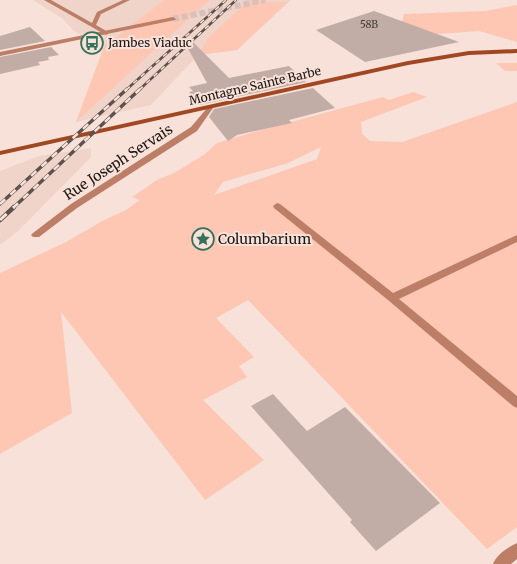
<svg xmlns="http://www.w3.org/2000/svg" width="517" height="564" font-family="Merriweather,serif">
  <rect width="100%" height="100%" fill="#f7e1d9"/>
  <g fill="#f1d4c9">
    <path d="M33,0H291L237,50L198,55L151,105L76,122L104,47L74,31L63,19Z"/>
    <path d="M91,148V157L18,231L0,245V171L39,156Z"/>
  </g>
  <g fill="#fdc7b4" fill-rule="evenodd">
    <path d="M164,0H209L76,122L104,47Z"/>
    <path d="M249,0H267L266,2H288L237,50L198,55L208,38Z"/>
    <path d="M517,5V42L479,31L411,36L400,30L404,14L486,11Z"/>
    <path d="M496,63H517V71H505Z"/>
    <path d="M413,92L427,97L361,122L362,134L370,141L402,142L517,102V527L487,549L248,300L216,318L254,357L239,366L247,377L203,400L264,460L205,500L61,312L72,413L0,454V273L66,242L102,221L126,210L140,200L132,197L157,180L174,173L205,154L217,143L258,131L383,97L389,100ZM321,147L317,159L214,195L223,182L288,163Z"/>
  </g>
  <g fill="#c2ada6">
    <path d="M374,11L459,42L365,62L316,30Z"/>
    <path d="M30,27L45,41L0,50V36Z"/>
    <path d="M192,41L229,78L289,66L306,82L200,105L189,92L193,91L189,87L207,83L186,45Z"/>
    <path d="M51,47L59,55L48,57L49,60L38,62L40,65L0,74V57Z"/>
    <path d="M313,88L335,108L289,120L292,123L237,135L228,141L209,117L214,109Z"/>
    <path d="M273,394L307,431L345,407L440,503L376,551L350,522L352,520L251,406Z"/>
  </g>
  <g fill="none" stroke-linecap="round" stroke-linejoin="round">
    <path stroke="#d6c2bb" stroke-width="6" stroke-dasharray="6 3" stroke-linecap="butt" d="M173,19L265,0"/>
    <g fill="#bc7e66" fill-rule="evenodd">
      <path d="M44,0H51L92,23L97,12L123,0H130L101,14L96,25L108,32L109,33L106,35Z"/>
      <path d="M277,203L280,204L393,293L517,235V242L399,299L517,396V408L513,406L388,300L274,208L273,206Z"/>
    </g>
    <g fill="#bc7e66" fill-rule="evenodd">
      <path d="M210,106L213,108L197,131L77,208L39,237H33L31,235L33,233L71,204L191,127L208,107Z"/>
      <path d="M517,543V559L511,564H493C496,555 508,547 517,543Z"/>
    </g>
    <path fill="#bc7e66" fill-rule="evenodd" d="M173,17L176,19L175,20L0,56V52Z"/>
    <path fill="#a14823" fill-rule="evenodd" d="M517,49V53L469,55L408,65L0,155V151L408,61L469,51Z"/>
    <g stroke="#5d524d" stroke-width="2.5">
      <g id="rail-far2">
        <path d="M126,90L226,0"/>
        <path d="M139,90L236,0"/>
      </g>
    </g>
    <g stroke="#5d524d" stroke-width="3.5">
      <g id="rail-far1">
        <path d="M0,204L127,89"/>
        <path d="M13,208L140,89"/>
      </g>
    </g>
    <g stroke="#5d524d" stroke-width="4.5">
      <path id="rail" d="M0,220L14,207"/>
    </g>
    <use href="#rail-far2" stroke="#f7e1d9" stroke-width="1.5" stroke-dasharray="5" stroke-linecap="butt"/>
    <use href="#rail-far1" stroke="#f7e1d9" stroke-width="2.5" stroke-dasharray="7" stroke-linecap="butt"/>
    <use href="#rail" stroke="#f7e1d9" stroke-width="3" stroke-dasharray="9" stroke-linecap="butt"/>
  </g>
  <defs>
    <g id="bus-ring" transform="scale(1.15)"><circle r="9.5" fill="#f7e1d9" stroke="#34705a" stroke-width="1.5"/><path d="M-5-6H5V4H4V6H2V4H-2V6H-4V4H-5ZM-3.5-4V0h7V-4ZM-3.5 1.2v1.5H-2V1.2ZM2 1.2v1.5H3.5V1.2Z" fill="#34705a"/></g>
    <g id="sight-ring" transform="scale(1.15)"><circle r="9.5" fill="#f7e1d9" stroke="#34705a" stroke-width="1.5"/><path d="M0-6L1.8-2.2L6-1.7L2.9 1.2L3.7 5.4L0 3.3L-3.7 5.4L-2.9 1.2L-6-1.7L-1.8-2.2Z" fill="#34705a"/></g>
  </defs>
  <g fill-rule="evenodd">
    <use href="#bus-ring" x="92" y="43"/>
    <use href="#sight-ring" x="203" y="239"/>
  </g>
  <g text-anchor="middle" stroke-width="4" stroke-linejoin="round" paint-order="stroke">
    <g font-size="10" fill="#463b37">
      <text x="369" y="28">58B</text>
    </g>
    <g font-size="12" fill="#1c1512" stroke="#f7e1d9" text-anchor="start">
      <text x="108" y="47">Jambes Viaduc</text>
    </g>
    <g font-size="12" fill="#1c1512" stroke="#f7e1d9">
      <text transform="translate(255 86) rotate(-13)" y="4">Montagne Sainte Barbe</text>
    </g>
    <g font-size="14" fill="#1c1512" stroke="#f7e1d9">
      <text transform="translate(118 162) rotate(-33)" y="5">Rue Joseph Servais</text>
    </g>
    <g font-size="14" fill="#1c1512" stroke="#f7e1d9" text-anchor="start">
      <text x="218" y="244">Columbarium</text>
    </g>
  </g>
</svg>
